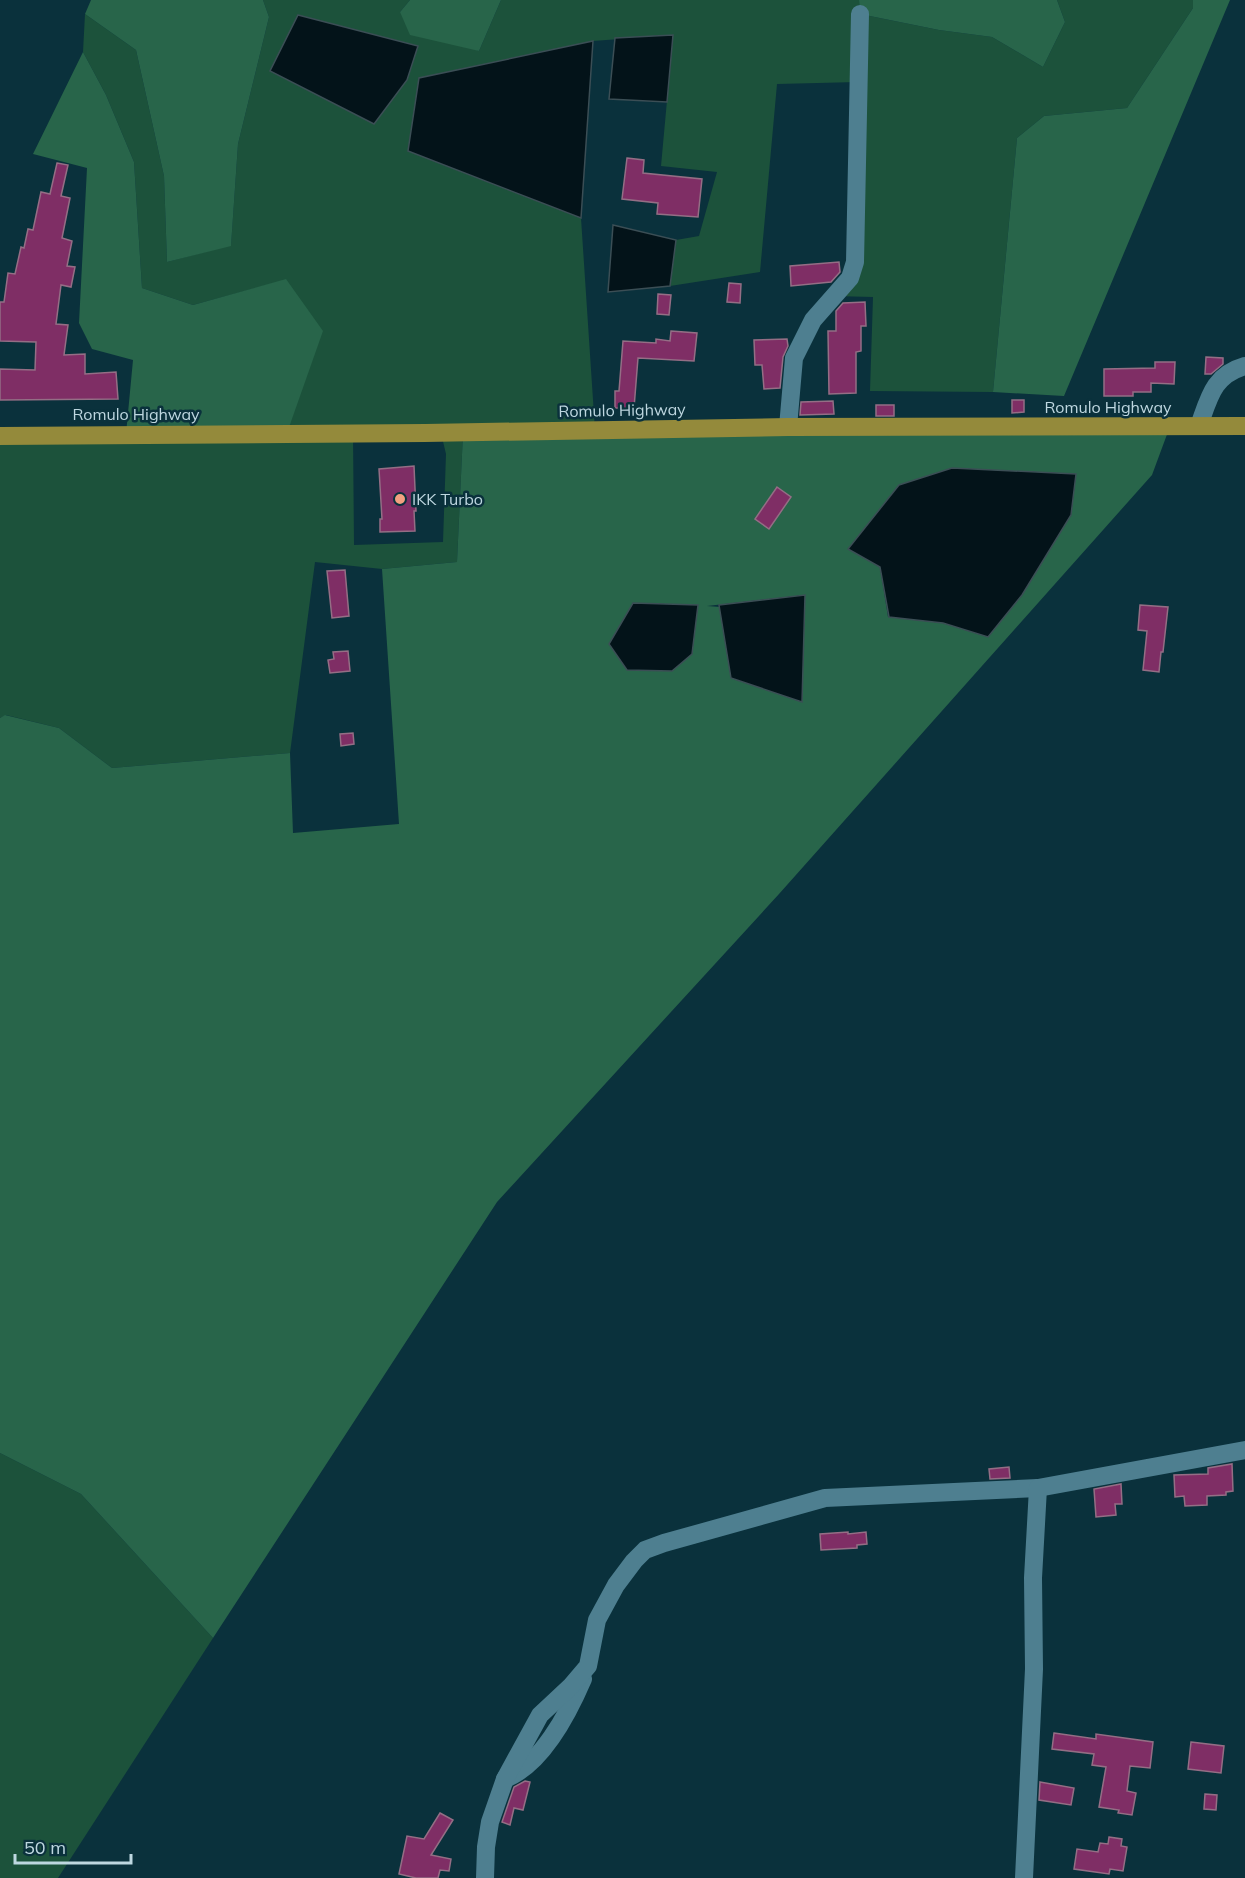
<svg xmlns="http://www.w3.org/2000/svg" width="1245" height="1878" font-family="Mulish,sans-serif">
  <rect width="100%" height="100%" fill="#0a313c"/>
  <g fill="#1c523b">
    <path d="M263,0H410L400,12L479,51L501,0H859L860,14L939,30L992,37L1043,67L1065,22L1057,0H1193V8L1127,108L1044,116L1017,138L993,392L870,391L873,297L833,296L855,255L858,82L777,84L760,272L670,286L676,240L699,236L717,172L661,166L673,35L593,41L419,78L408,151L581,218L595,430L353,433L354,545L443,542L446,454L441,433H463L457,562L382,569L315,562L290,753L112,768L59,728L6,715L0,718V436L286,434V280L193,305L142,288L134,162L106,95L83,52L85,14L136,50L164,176L167,262L231,245L238,144L269,17Z"/>
    <path d="M0,1453L81,1494L213,1638L58,1878H0Z"/>
  </g>
  <g fill="#28654a" fill-rule="evenodd">
    <path d="M91,0H263L269,17L238,144L231,246L167,262L164,176L136,50L85,14Z"/>
    <path d="M410,0H501L479,51L410,35L400,12Z"/>
    <path d="M859,0H1057L1065,22L1043,67L992,37L939,30L860,14Z"/>
    <path d="M1193,0H1230L1064,396L993,392L1017,138L1044,116L1127,108L1193,8Z"/>
    <path d="M83,52L106,95L134,162L142,288L193,305L286,279L323,331L287,433L126,434L133,360L92,349L79,323L87,168L33,154Z"/>
    <path d="M1169,429L1152,475L779,894L497,1202L213,1638L81,1494L0,1453V718L5,715L59,728L112,768L290,753L293,833L399,824L382,569L457,562L463,433ZM1076,475L1071,515L1022,595L988,637L943,623L888,617L880,567L849,549L869,524ZM805,595L731,678L720,607L707,606ZM633,603L698,605L692,654Z"/>
  </g>
  <g fill="#031319" stroke="#3b4e55" stroke-width="1.5">
    <path d="M298,15L418,46L407,80L374,124L270,71Z"/>
    <path d="M673,35L667,102L609,99L615,38Z"/>
    <path d="M593,41L581,218L408,151L419,78Z"/>
    <path d="M613,225L676,240L670,286L608,292Z"/>
    <path d="M952,468L1076,474L1071,515L1022,595L988,637L943,623L889,617L880,567L848,549L899,485Z"/>
    <path d="M805,595L802,702L731,678L719,605Z"/>
    <path d="M633,603L698,605L692,654L672,671L627,670L609,644Z"/>
  </g>
  <g fill="#7f2e65" stroke="#946e85" stroke-width="1.5">
    <path d="M627,158L644,160L643,173L702,179L698,217L657,214L658,203L622,199Z"/>
    <path d="M57,163L68,165L61,196L70,198L62,238L72,241L67,266L75,267L71,287L61,285L56,324L68,325L64,355L85,354V374L116,372L118,399L0,400V369L35,370L36,342L0,341V302H4L8,273L15,274L21,247L24,248L28,229L33,230L41,192L50,194Z"/>
    <path d="M839,262L840,272L831,282L791,286L790,266Z"/>
    <path d="M729,283L741,284L740,303L727,302Z"/>
    <path d="M658,294L671,295L669,315L657,314Z"/>
    <path d="M865,302L866,326H861V351L856,352V393L829,394L828,331H836V311L843,303Z"/>
    <path d="M671,331L697,333L694,361L638,358L634,408H615V391H619L623,341L656,343V339L670,341Z"/>
    <path d="M787,339L788,346L783,357L780,388L764,389L762,365H755L754,340Z"/>
    <path d="M1206,357L1223,358V364L1211,374H1205Z"/>
    <path d="M1155,362H1175L1174,384L1151,383V392H1133V396H1104V369L1155,368Z"/>
    <path d="M1012,400H1024V412L1012,413Z"/>
    <path d="M833,401L834,414L800,415L801,402Z"/>
    <rect x="876" y="405" width="18" height="11"/>
    <path d="M414,466L416,511H414L415,531L380,532V519H382L379,469Z"/>
    <path d="M777,487L791,497L769,529L755,519Z"/>
    <path d="M345,570L349,616L332,618L327,571Z"/>
    <path d="M1140,605L1168,607L1163,652H1161L1159,672L1143,670L1147,631L1138,630Z"/>
    <path d="M348,651L350,671L330,673L328,660L334,659L333,652Z"/>
    <path d="M353,733L354,744L341,746L340,734Z"/>
    <path d="M1232,1464L1233,1491L1226,1492V1495L1207,1496V1505L1185,1506L1184,1496L1175,1497L1174,1475L1208,1474V1468Z"/>
    <path d="M1009,1467L1010,1478L990,1479L989,1469Z"/>
    <path d="M1121,1484L1122,1504H1115L1116,1515L1096,1517L1094,1489Z"/>
    <path d="M848,1532V1534L866,1532L867,1544L857,1545V1548L821,1550L820,1534Z"/>
    <path d="M1054,1733L1096,1739V1734L1153,1742L1150,1768L1130,1766L1127,1791L1136,1793L1132,1815L1118,1813L1119,1810L1099,1807L1106,1767L1092,1765L1094,1754L1052,1749Z"/>
    <path d="M1191,1742L1224,1746L1221,1773L1188,1769Z"/>
    <path d="M525,1781L530,1782L523,1810L514,1808L510,1825L502,1822L514,1787Z"/>
    <path d="M1040,1782L1074,1788L1071,1805L1039,1800Z"/>
    <path d="M1205,1794L1217,1795L1216,1810L1204,1809Z"/>
    <path d="M440,1813L453,1820L431,1855L451,1859L449,1871L440,1870L438,1878H416L399,1874L407,1836L424,1839Z"/>
    <path d="M1109,1837L1122,1839L1121,1846L1127,1847L1123,1871L1110,1869L1109,1874L1074,1869L1077,1849L1098,1852L1100,1843L1108,1844Z"/>
  </g>
  <g fill="none" stroke-linecap="round" stroke-linejoin="round">
    <g stroke="#4e7f90" stroke-width="18">
      <path d="M1199,426C1209,398 1213,375 1245,366"/>
      <path d="M788,427L794,358L813,320L850,278L855,262L860,14"/>
      <path d="M505,1779C541,1765 568,1714 583,1679"/>
      <path d="M485,1878L486,1847L490,1822L505,1779L540,1715L571,1686L588,1666L597,1620L616,1585L634,1561L645,1550L664,1543L825,1498L1038,1488"/>
      <path d="M1024,1878L1034,1669L1033,1578L1038,1488L1245,1450"/>
    </g>
    <path stroke="#948a3b" stroke-width="18" d="M0,436L425,433L788,427L1245,426"/>
  </g>
  <circle fill="#f2a080" stroke="#0a313c" stroke-width="2" cx="400" cy="499" r="6"/>
  <g text-anchor="middle" stroke-width="5" stroke-linejoin="round" paint-order="stroke">
    <g font-size="16" fill="#bed7e0" stroke="#0a313c">
      <text x="1108" y="413">Romulo Highway</text>
      <text transform="translate(622 410) rotate(-1)" y="6">Romulo Highway</text>
      <text x="136" y="420">Romulo Highway</text>
    </g>
    <g font-size="16" fill="#bed7e0" stroke="#0a313c" text-anchor="start">
      <text x="412" y="505">IKK Turbo</text>
    </g>
  </g>
  <path d="M15 1854v9h116v-9" fill="none" stroke="#bed7e0" stroke-width="3"/>
  <text x="24" y="1854" font-size="18" fill="#bed7e0" stroke="#0a313c" stroke-width="4.5" paint-order="stroke">50 m</text>
</svg>
